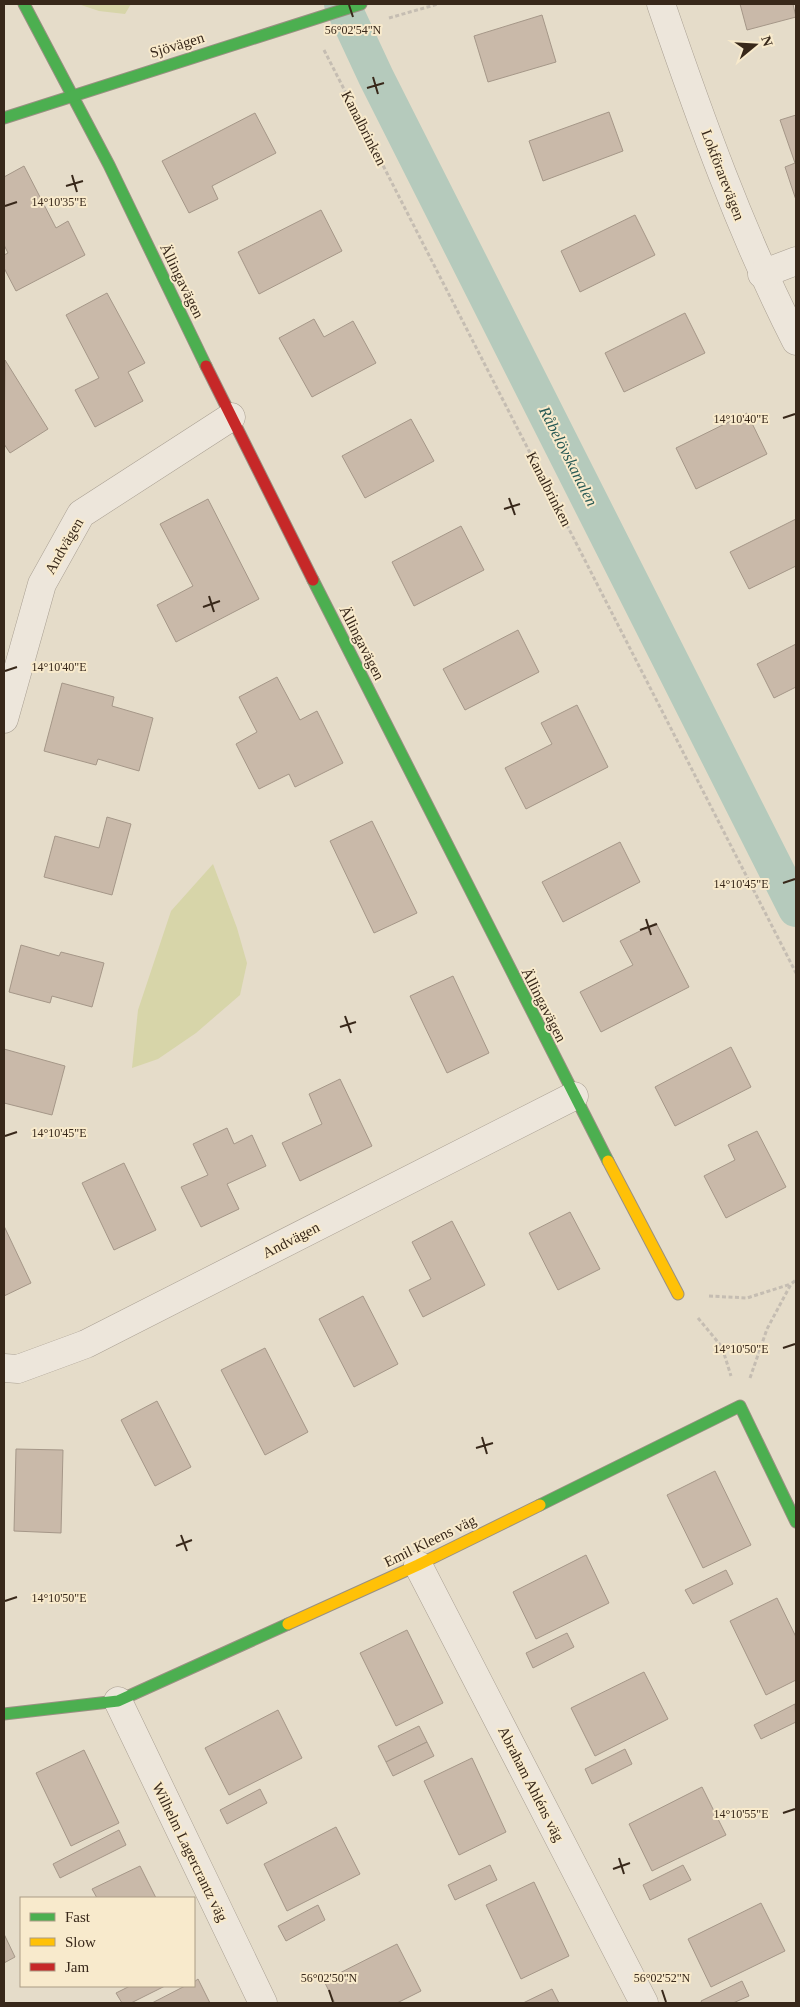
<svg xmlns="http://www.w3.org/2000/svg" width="800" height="2007" font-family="Georgia,serif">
  <rect width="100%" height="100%" fill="#e5dcc9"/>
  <g fill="#d7d5a9">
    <path d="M78,4H131L125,14L99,11Z"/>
    <path d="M213,864L237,928L247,963L240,995L196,1033L158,1059L132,1068L138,1010L171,911Z"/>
  </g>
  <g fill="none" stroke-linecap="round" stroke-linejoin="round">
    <path stroke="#b5cabc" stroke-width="36" d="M342,4L376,77L796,909"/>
  </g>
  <g fill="#c9b9a9" stroke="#a59788">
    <path d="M740,4H793L796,17L747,30Z"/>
    <path d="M542,15L556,62L488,82L474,36Z"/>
    <path d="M609,112L623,151L543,181L529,141Z"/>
    <path d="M255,113L276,153L212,186L218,199L189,213L162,161Z"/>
    <path d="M796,115V200L785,167L795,163L780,120Z"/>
    <path d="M24,166L56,228L68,221L85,255L16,291L4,268V255L8,253L4,245V177Z"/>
    <path d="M321,210L342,251L259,294L238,252Z"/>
    <path d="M635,215L655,255L580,292L561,251Z"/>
    <path d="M107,293L145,363L128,372L143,401L95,427L75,390L99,378L66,315Z"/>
    <path d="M685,313L705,353L624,392L605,353Z"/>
    <path d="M314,319L324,337L353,321L376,363L312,397L279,338Z"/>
    <path d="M5,360L48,429L10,453L4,444Z"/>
    <path d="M747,413L767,454L696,489L676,448Z"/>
    <path d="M411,419L434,461L365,498L342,456Z"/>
    <path d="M208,499L259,599L176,642L157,605L193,586L160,524Z"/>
    <path d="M796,519V566L749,589L730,552Z"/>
    <path d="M461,526L484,570L414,606L392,562Z"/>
    <path d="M518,630L539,672L465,710L443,669Z"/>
    <path d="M796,644V687L774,698L757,664Z"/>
    <path d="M277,677L300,720L317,711L343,763L295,787L289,774L259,789L236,744L257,732L239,697Z"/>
    <path d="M62,683L114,697L112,706L153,718L139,771L98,759L96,765L44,751Z"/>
    <path d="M577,705L608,767L526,809L505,768L552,744L541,723Z"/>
    <path d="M107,817L131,824L112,895L44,877L55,836L99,848Z"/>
    <path d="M372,821L417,913L374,933L330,841Z"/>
    <path d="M620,842L640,882L563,922L542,882Z"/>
    <path d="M656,923L689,987L601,1032L580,992L633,965L620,941Z"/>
    <path d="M21,945L59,956L61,952L104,963L92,1007L52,996L50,1003L9,992Z"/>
    <path d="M453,976L489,1053L447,1073L410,996Z"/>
    <path d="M731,1047L751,1087L675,1126L655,1087Z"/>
    <path d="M4,1049L65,1066L52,1115L4,1103Z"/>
    <path d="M340,1079L372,1146L300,1181L282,1143L322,1124L309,1094Z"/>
    <path d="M227,1128L234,1144L252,1135L266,1166L227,1184L239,1209L201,1227L181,1187L208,1175L193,1144Z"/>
    <path d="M757,1131L786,1187L726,1218L704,1176L735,1160L728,1145Z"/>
    <path d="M124,1163L156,1230L114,1250L82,1183Z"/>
    <path d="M570,1212L600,1269L558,1290L529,1233Z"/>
    <path d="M452,1221L485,1285L423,1317L409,1290L431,1279L412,1242Z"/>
    <path d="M4,1226L31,1283L4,1296Z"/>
    <path d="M363,1296L398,1364L354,1387L319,1319Z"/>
    <path d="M265,1348L308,1432L265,1455L221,1370Z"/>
    <path d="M157,1401L191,1467L155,1486L121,1420Z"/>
    <path d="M16,1449L63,1450L61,1533L14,1531Z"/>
    <path d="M715,1471L751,1545L703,1568L667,1495Z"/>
    <path d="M586,1555L609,1603L536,1639L513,1592Z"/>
    <path d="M726,1570L733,1584L693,1604L685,1590Z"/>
    <path d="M777,1598L796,1637V1680L766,1695L730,1621Z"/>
    <path d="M407,1630L443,1703L396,1726L360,1653Z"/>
    <path d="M567,1633L574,1647L533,1668L526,1653Z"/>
    <path d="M644,1672L668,1719L595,1756L571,1708Z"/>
    <path d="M795,1704L796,1722L761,1739L754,1725Z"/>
    <path d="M278,1710L302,1758L229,1795L205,1748Z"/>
    <path d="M419,1726L427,1742L386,1762L378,1746Z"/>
    <path d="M427,1742L434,1756L393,1776L386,1762Z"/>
    <path d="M625,1749L632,1764L592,1784L585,1769Z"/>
    <path d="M84,1750L119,1823L71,1846L36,1773Z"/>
    <path d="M472,1758L506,1832L459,1855L424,1781Z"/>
    <path d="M702,1787L726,1835L652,1871L629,1824Z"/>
    <path d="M260,1789L267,1803L227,1824L220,1810Z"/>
    <path d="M336,1827L360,1874L287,1911L264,1864Z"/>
    <path d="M119,1830L126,1845L60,1878L53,1864Z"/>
    <path d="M490,1865L497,1880L455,1900L448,1885Z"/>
    <path d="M683,1865L691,1880L650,1900L643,1885Z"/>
    <path d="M140,1866L156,1898H97L92,1889Z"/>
    <path d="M534,1882L569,1956L521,1979L486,1905Z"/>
    <path d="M761,1903L785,1951L711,1987L688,1939Z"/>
    <path d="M318,1905L325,1920L286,1941L278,1926Z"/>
    <path d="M4,1934L15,1957L4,1963Z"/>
    <path d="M397,1944L421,1991L397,2003H335L324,1981Z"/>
    <path d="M198,1979L210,2003H152L185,1986H194V1982Z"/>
    <path d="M742,1981L749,1996L733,2003H702L701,2001Z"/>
    <path d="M130,1986H165L131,2003H122L116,1993Z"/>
    <path d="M552,1989L559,2003H523Z"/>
  </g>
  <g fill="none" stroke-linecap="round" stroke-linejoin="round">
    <g stroke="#aaa093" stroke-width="29">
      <g id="street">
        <path d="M661,4C700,118 741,233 796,341"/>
        <path d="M762,274L796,261"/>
        <path d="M4,719L42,584L81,514L231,417"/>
        <path d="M4,1368L18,1369L86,1344L574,1096"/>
        <path d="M418,1565L644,2003"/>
        <path d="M118,1701L263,2003"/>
      </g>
    </g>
    <g stroke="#999082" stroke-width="13">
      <g id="fast">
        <path d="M24,4L109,165L206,366"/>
        <path d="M4,118L361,4"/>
        <path d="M313,580L608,1161"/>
        <path d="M540,1505L740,1406L796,1522"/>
        <path d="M4,1714L118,1701L288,1624"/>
      </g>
    </g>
    <g stroke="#999082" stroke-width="13">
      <g id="slow">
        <path d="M608,1161L678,1294"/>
        <path d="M288,1624L418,1565L540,1505"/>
      </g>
    </g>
    <g stroke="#999082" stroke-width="13">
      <path id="jam" d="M206,366L313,580"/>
    </g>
    <g stroke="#c5bdb2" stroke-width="3" stroke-dasharray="4 2.5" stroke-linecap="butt">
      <path d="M389,18L438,4"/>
      <path d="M324,50L796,973"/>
      <path d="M709,1296L747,1298L791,1284"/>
      <path d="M698,1318L722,1347L731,1376"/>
      <path d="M750,1378L767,1329L791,1284L796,1280"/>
    </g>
    <use href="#street" stroke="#ede6db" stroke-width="28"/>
    <use href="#fast" stroke="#4caf50" stroke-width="11"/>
    <use href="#slow" stroke="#ffc107" stroke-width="11"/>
    <use href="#jam" stroke="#c62828" stroke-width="11"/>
  </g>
  <path fill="none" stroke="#38281a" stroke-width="2" d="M349,5L353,17M373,77L378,94M367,88L384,83M72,175L77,192M66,186L83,181M5,206L17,202M783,418L795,414M509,498L515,515M504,509L520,504M209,596L214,612M203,607L220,601M5,671L17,667M783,883L795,879M646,919L651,935M640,930L657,924M345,1016L351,1033M340,1027L356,1022M5,1136L17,1132M783,1348L795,1344M482,1437L487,1454M476,1448L493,1443M181,1535L187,1551M176,1546L192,1540M5,1601L17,1597M783,1813L795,1809M619,1858L624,1874M613,1869L630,1863M329,1990L333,2002M662,1990L666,2002"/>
  <g text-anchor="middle" stroke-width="4" stroke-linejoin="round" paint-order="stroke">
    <g font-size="15" fill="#38281a" stroke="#f8eacc">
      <text transform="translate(177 45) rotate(-17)" y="5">Sjövägen</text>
      <text transform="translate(364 128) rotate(63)" y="5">Kanalbrinken</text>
      <text transform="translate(723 175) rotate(69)" y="5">Lokförarevägen</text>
      <text transform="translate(182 281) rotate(64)" y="5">Ällingavägen</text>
      <text transform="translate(549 489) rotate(63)" y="5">Kanalbrinken</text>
      <text transform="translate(64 546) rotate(-60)" y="5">Andvägen</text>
      <text transform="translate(362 643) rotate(63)" y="5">Ällingavägen</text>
      <text transform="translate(544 1005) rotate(63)" y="5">Ällingavägen</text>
      <text transform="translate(291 1240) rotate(-27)" y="5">Andvägen</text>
      <text transform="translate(430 1541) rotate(-26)" y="5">Emil Kleens väg</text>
      <text transform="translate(531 1784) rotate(63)" y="5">Abraham Ahléns väg</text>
      <text transform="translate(190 1852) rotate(64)" y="5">Wilhelm Lagercrantz väg</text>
    </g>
    <g font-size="16" font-style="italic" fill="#285a55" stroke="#f8eacc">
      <text transform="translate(569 456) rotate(63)" y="6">Råbelövskanalen</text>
    </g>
  </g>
  <g font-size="12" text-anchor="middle" fill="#38281a" stroke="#f8eacc" stroke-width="4" stroke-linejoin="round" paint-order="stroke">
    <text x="353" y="34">56°02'54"N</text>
    <text x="59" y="206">14°10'35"E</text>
    <text x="741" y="423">14°10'40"E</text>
    <text x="59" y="671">14°10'40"E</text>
    <text x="741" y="888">14°10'45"E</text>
    <text x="59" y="1137">14°10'45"E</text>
    <text x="741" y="1353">14°10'50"E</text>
    <text x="59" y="1602">14°10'50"E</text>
    <text x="741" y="1818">14°10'55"E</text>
    <text x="329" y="1982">56°02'50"N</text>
    <text x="662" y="1982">56°02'52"N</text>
  </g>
  <rect width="800" height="2007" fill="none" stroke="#38281a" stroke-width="10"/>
  <rect x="20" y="1897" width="175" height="90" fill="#f8eacc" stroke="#ab9c85"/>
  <rect x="30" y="1913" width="25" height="8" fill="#4caf50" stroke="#ab9c85"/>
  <text x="65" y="1922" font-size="15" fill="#38281a">Fast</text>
  <rect x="30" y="1938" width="25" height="8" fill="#ffc107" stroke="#ab9c85"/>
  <text x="65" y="1947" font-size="15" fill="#38281a">Slow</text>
  <rect x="30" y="1963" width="25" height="8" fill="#c62828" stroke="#ab9c85"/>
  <text x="65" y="1972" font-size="15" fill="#38281a">Jam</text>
  <g transform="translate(755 45) rotate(72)" stroke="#f8eacc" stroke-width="4" paint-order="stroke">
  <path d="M0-4L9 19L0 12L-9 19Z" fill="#38281a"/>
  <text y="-8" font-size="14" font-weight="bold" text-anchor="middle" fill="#38281a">N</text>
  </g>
</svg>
